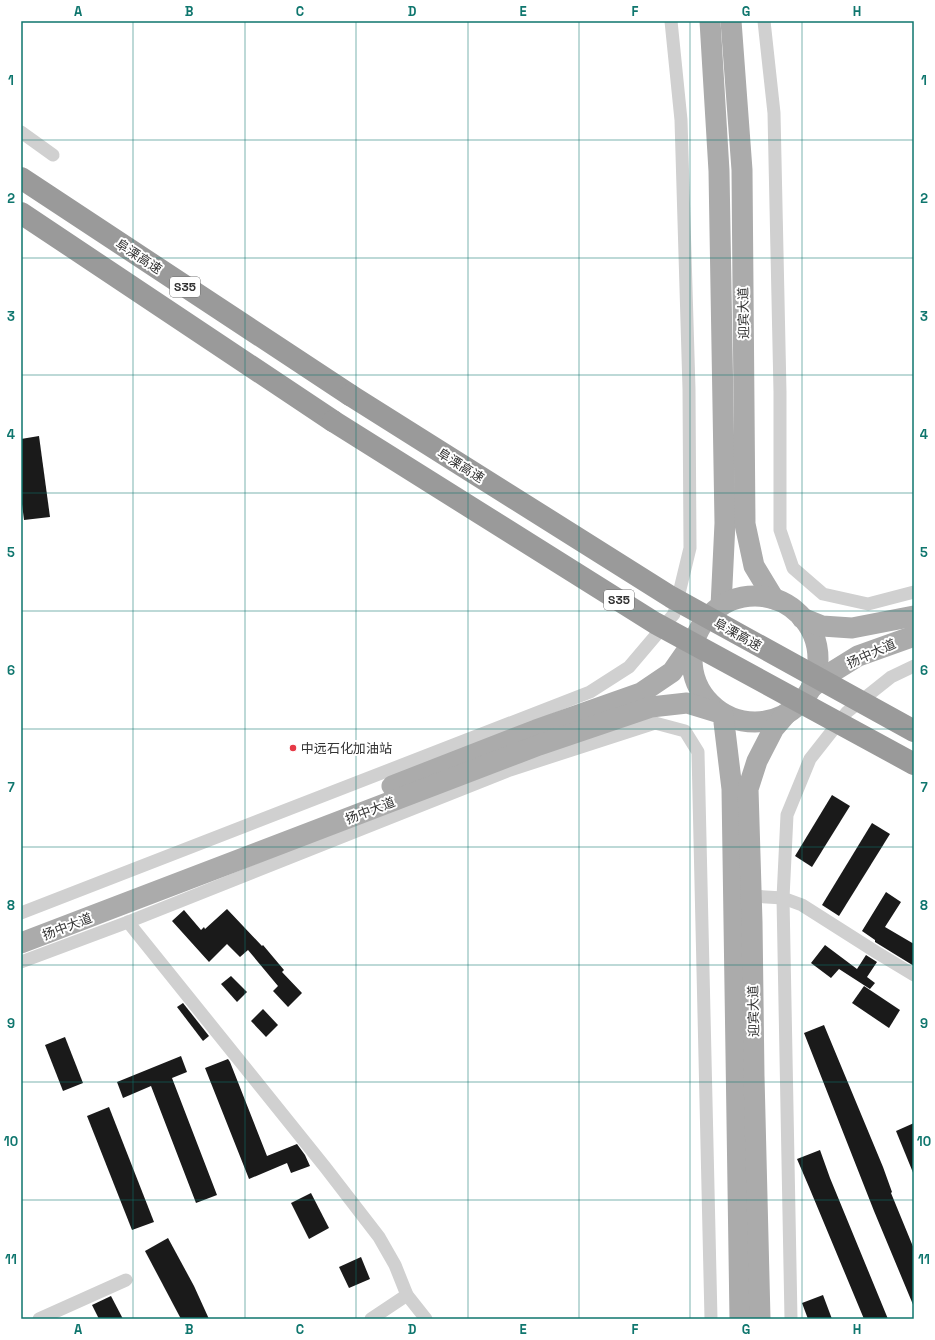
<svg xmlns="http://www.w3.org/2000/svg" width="935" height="1340" font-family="'Space Grotesk','Noto Sans SC',sans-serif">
  <rect width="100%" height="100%" fill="#fff"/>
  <g fill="#1a1a1a">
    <path d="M39,436L50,517L24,520L21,496V439Z"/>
    <path d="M832,795L850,806L812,867L795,856Z"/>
    <path d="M872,823L890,834L839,916L822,905Z"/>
    <path d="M886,892L901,902L885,927L914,944V966L875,942V940L862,931Z"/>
    <path d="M227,909L262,946L263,945L284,970L282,972L302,993L288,1007L273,991L278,986L248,950L240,957L227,944L209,962L172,921L184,910L201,930L204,927L205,929Z"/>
    <path d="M825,945L857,969L866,955L877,962L867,977L875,983L870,989L839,969L831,978L811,963Z"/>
    <path d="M231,976L247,992L237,1002L221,984Z"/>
    <path d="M864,986L900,1010L889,1028L852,1003Z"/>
    <path d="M183,1003L209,1036L203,1041L177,1007Z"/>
    <path d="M263,1009L278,1025L266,1037L251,1021Z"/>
    <path d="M824,1025L883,1167L892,1192L891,1193L914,1249V1307L874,1211L804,1033Z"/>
    <path d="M65,1037L83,1083L63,1091L45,1045Z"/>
    <path d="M181,1056L187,1072L172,1078L217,1195L196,1203L151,1086L123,1098L117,1082Z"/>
    <path d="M228,1059L230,1062L267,1156L297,1144L305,1155L310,1166L291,1173L287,1163L249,1179L205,1068Z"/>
    <path d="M109,1107L154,1222L132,1230L87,1116Z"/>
    <path d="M914,1123V1175L896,1131Z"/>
    <path d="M820,1150L830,1178L888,1319H864L809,1187L797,1159Z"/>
    <path d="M311,1193L329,1228L309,1239L291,1203Z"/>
    <path d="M168,1238L194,1286L209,1319H181L145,1251Z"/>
    <path d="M361,1257L370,1279L349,1288L339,1267Z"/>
    <path d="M823,1295L832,1319H808L802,1303Z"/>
    <path d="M111,1296L123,1319H99L92,1305Z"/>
  </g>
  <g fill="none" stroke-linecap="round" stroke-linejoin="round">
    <g stroke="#d0d0d0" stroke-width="13">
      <path d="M764,21L774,113L780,392V530L793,568L823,594L868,604L914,592"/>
      <path d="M21,132L53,155"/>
      <path d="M751,896L783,898L802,905L876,952L914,975"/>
      <path d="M21,913L590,692L629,667L674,614L690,548L689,389L681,120L671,21"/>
      <path d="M128,922L325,1167L379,1237L395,1265L407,1295L426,1319"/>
      <path d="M21,962L128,922L510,770L655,723L685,731L698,752L711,1319"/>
      <path d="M39,1319L126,1280"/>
      <path d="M371,1319L407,1295"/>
      <path d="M791,1319L783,898L787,815L810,759L847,712L891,677L914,666"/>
    </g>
    <g stroke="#ababab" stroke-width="21">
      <path d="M710,21L719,171L725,523L721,606"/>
      <path d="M731,21L742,170L745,524L754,566L774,599"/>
      <circle cx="755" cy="659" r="63"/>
      <path d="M802,618L822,626L852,628L914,616"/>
      <path d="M811,688L829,674L858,656L914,636"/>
      <path d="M392,786L536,730L641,693L672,672L695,639"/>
      <path d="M21,943L539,745L651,707L687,703L723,714L732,789L740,1319"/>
      <path d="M760,1319L754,1076L752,922L748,789L757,761L774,728L787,713"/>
    </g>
    <g stroke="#9a9a9a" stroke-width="22">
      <path d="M21,178L350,395"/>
      <path d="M21,213L333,421"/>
    </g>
    <g stroke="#9a9a9a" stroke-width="22">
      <path d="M350,395L671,597L914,731"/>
      <path d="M333,421L655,623L914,764"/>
    </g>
  </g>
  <path fill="none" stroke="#0f766e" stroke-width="1" stroke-opacity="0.55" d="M133,21V1319M245,21V1319M356,21V1319M468,21V1319M579,21V1319M690,21V1319M802,21V1319M21,140H914M21,258H914M21,375H914M21,493H914M21,611H914M21,729H914M21,847H914M21,965H914M21,1082H914M21,1200H914"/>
  <circle fill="#e63946" stroke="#fff" stroke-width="1.5" cx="293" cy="748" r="4"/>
  <g text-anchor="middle" stroke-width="4" stroke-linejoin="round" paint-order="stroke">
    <g fill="#fff" stroke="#707070" stroke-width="1">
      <rect x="170" y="277" width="30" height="20" rx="3"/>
      <rect x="604" y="590" width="30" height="20" rx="3"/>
    </g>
    <g font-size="12" font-weight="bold" fill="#333">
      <text x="185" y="291">S35</text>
      <text x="619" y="604">S35</text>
    </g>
    <g font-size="13" fill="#333" stroke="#fff">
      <text transform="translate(139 256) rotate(33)" y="5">阜溧高速</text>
      <text transform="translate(743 313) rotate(-91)" y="5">迎宾大道</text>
      <text transform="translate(461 465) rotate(32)" y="5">阜溧高速</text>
      <text transform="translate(738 634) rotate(29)" y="5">阜溧高速</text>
      <text transform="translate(871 653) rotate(-24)" y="5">扬中大道</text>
      <text transform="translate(370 810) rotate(-21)" y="5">扬中大道</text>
      <text transform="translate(67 926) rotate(-21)" y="5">扬中大道</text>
      <text transform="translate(753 1011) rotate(-91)" y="5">迎宾大道</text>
    </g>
    <g font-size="13" fill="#333" stroke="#fff" text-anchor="start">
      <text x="301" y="753">中远石化加油站</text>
    </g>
  </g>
  <rect width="935" height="1340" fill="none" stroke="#ffffff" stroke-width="44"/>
  <rect x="22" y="22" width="891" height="1296" fill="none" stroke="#0f766e" stroke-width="1.5"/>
  <g font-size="13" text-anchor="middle" font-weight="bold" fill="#0f766e">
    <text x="78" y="16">A</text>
    <text x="189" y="16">B</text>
    <text x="300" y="16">C</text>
    <text x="412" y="16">D</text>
    <text x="523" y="16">E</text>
    <text x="635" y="16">F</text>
    <text x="746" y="16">G</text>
    <text x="857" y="16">H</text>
    <text x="11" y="85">1</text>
    <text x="924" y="85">1</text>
    <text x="11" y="203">2</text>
    <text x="924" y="203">2</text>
    <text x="11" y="321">3</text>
    <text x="924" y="321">3</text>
    <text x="11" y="439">4</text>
    <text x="924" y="439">4</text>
    <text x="11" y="557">5</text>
    <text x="924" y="557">5</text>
    <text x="11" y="675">6</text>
    <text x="924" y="675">6</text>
    <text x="11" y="792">7</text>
    <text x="924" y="792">7</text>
    <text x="11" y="910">8</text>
    <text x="924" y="910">8</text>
    <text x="11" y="1028">9</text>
    <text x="924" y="1028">9</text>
    <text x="11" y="1146">10</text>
    <text x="924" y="1146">10</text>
    <text x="11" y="1264">11</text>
    <text x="924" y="1264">11</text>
    <text x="78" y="1334">A</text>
    <text x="189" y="1334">B</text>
    <text x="300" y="1334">C</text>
    <text x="412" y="1334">D</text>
    <text x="523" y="1334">E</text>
    <text x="635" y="1334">F</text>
    <text x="746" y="1334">G</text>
    <text x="857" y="1334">H</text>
  </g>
</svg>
